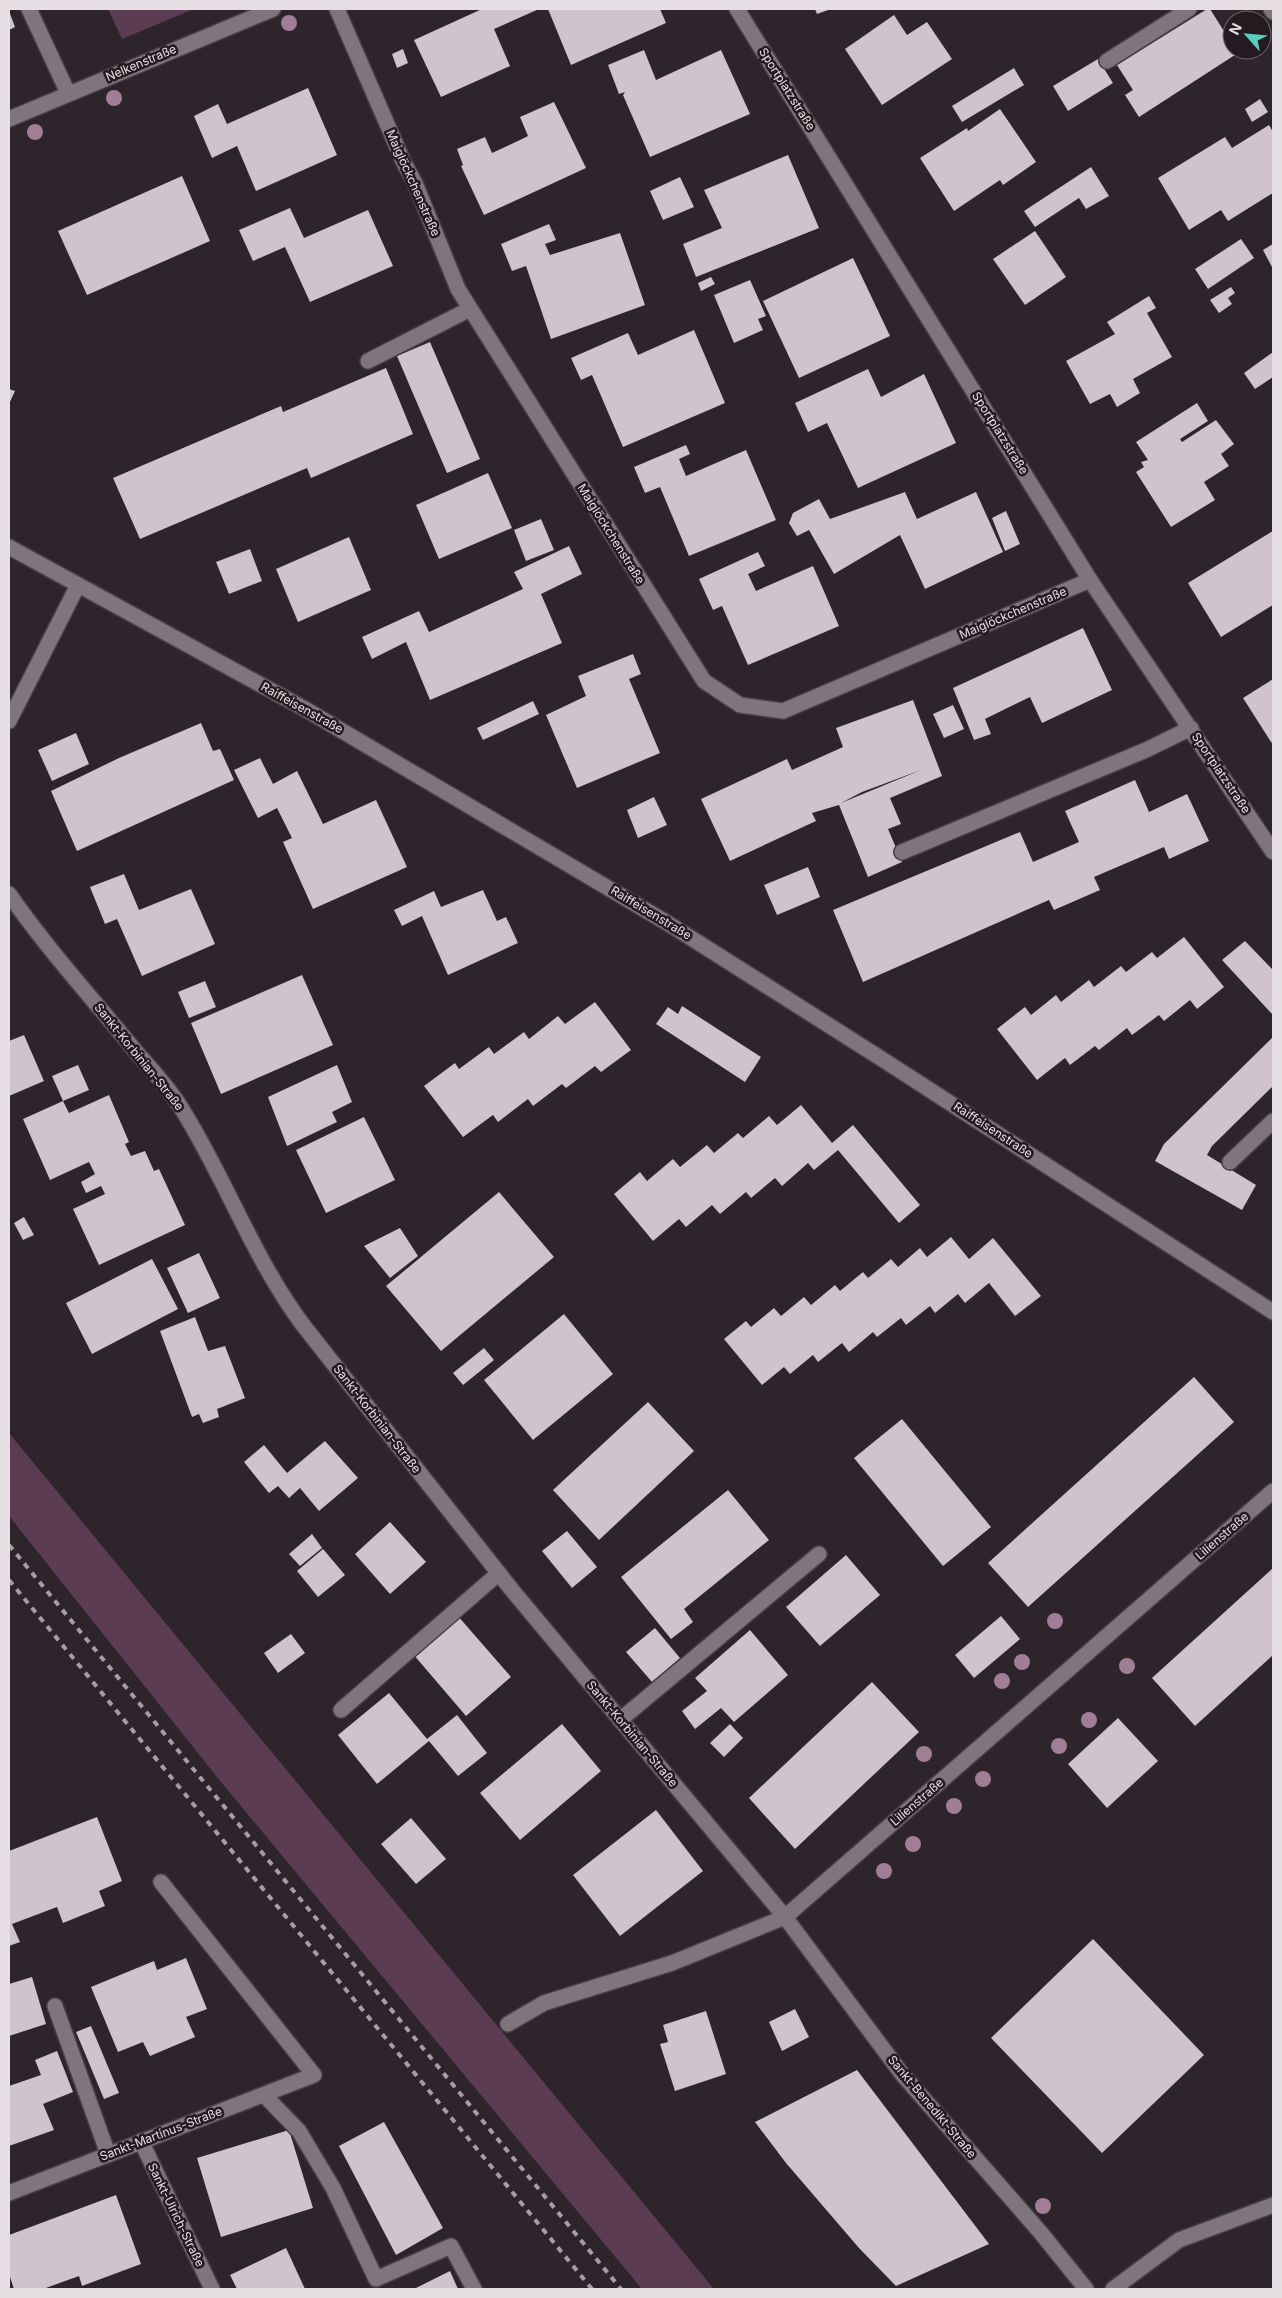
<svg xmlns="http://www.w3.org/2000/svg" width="1282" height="2298" font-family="Inter,sans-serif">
  <rect width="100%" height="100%" fill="#2e242b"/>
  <g fill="#5b3c53">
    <path d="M108,9H194L122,39Z"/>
    <path d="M9,1433L714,2289H642L221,1782L9,1516Z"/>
  </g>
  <g fill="#d0c3cc" fill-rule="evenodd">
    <path d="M482,9H539L494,29L510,66L441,97L414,40Z"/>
    <path d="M548,9H660L666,23L571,65Z"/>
    <path d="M815,9H831L817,14Z"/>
    <path d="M1207,9H1210L1232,44V50L1238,53L1139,117L1125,95L1133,90L1117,65Z"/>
    <path d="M9,11L15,27L9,30Z"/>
    <path d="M894,15L907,35L927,22L952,59L882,105L845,49Z"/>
    <path d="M403,49L408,63L397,68L392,54Z"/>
    <path d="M644,50L656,80L721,50L750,114L650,157L623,95L625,92L619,94L608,65Z"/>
    <path d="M1098,59L1113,83L1068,111L1053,86Z"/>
    <path d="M1014,68L1024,85L962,122L952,106Z"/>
    <path d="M308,88L337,155L256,191L237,146L212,158L194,116L218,104L227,124Z"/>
    <path d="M1260,99L1268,112L1252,122L1245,109Z"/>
    <path d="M554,102L586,168L484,215L461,166L463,165L457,149L485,137L492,153L518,141L528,136L520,117Z"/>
    <path d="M1000,109L1036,162L1003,185L1000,180L954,211L920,158L967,128L968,131Z"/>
    <path d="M1269,125L1273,132V193L1228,221L1221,210L1189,230L1158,178L1225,137L1232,148Z"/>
    <path d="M788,155L819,228L696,277L683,244L722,228L704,190Z"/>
    <path d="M1091,167L1109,196L1086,209L1079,198L1035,227L1024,211Z"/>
    <path d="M182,176L210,241L87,295L58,231Z"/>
    <path d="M680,177L694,207L663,220L650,191Z"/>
    <path d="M290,208L304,238L368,210L393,266L310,302L285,247L253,261L239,230Z"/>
    <path d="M549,224L556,240L545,244L550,255L620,233L645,305L551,339L526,266L512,271L501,244Z"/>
    <path d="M1035,231L1066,277L1025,305L993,259Z"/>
    <path d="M1241,239L1254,258L1208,289L1195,269Z"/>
    <path d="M1273,244V269L1263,250Z"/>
    <path d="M853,258L890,336L799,378L763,301Z"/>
    <path d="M711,277L715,284L701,291L698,283Z"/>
    <path d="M750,280L766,316L758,319L763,330L734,343L714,295Z"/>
    <path d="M1231,287L1235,293L1228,298L1232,304L1219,313L1210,300Z"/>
    <path d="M1149,296L1156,308L1147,313L1172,357L1133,379L1140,393L1117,407L1110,394L1090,404L1066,361L1115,334L1107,322Z"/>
    <path d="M694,330L725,403L623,447L592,375L581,380L571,358L628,333L638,355Z"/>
    <path d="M430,342L480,459L447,473L397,356Z"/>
    <path d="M1273,352V377L1255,389L1244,373Z"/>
    <path d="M386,368L413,434L311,478L307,468L140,539L113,478L281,406L283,412Z"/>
    <path d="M868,369L881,397L924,374L956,443L858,488L827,423L808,432L795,403Z"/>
    <path d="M9,389L15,391L9,404Z"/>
    <path d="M1197,403L1208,421L1180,439L1182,442L1216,420L1234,444L1221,454L1229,466L1204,482L1215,500L1171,527L1136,472L1144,467L1141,462L1148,460L1136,442Z"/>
    <path d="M686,445L690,454L679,459L686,476L746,450L776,520L689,556L660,487L645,493L634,467Z"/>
    <path d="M488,473L512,528L439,559L416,505Z"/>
    <path d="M905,492L917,519L976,492L1003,552L925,589L900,535L834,574L809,530L797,536L789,523L793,513L819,499L830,519Z"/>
    <path d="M1006,511L1020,544L1005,551L992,518Z"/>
    <path d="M541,519L554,550L526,561L514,530Z"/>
    <path d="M1273,531V605L1221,637L1188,583Z"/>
    <path d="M349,537L371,590L298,622L276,569Z"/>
    <path d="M569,546L582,574L541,594L562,643L430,700L406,642L372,659L362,637L419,611L429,632L523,589L514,572Z"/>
    <path d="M250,549L262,581L229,594L216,562Z"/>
    <path d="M758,552L765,566L748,574L756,591L813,566L839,626L748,665L722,606L713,610L699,579Z"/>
    <path d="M1083,628L1112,690L1042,723L1030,697L985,719L991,734L974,740L953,688Z"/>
    <path d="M633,654L641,674L629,679L660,753L577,788L546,715L586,696L578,676Z"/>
    <path d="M1273,679V745L1243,698Z"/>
    <path d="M913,700L942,776L890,798L901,824L888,829L902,862L868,877L839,805L812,813L816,821L730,861L701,799L787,759L792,770L843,747L836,728ZM921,770L841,803L862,792Z"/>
    <path d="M533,701L539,714L483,740L477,728Z"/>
    <path d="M953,705L964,729L944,738L933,714Z"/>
    <path d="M201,723L213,751L220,749L234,780L77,851L51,791L119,758Z"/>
    <path d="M76,733L89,764L52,781L38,750Z"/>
    <path d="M260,758L273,784L297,771L323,824L376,800L407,867L313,909L283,842L292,838L277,808L258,818L234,770Z"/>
    <path d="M1135,780L1149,812L1187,794L1209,841L1169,859L1164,847L1094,877L1100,890L1054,910L1049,900L863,982L833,910L1020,832L1033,862L1079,842L1065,811Z"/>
    <path d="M654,797L667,825L638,838L627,810Z"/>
    <path d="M808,867L820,897L777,915L764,885Z"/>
    <path d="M124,874L139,910L191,889L215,944L142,976L117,919L105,924L90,887Z"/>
    <path d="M483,890L497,921L506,917L518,943L448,975L422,916L402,926L394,910L434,891L441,907Z"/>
    <path d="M1184,937L1224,987L1197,1009L1190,1000L1164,1021L1159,1015L1132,1035L1127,1028L1099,1050L1095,1046L1070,1065L1065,1058L1037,1080L997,1029L1025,1007L1031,1015L1056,995L1061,1002L1089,980L1094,987L1121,966L1126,972L1152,952L1157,958Z"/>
    <path d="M1245,941L1273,970V1015L1222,960Z"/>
    <path d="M302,975L333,1045L221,1094L191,1023Z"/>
    <path d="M205,981L216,1007L189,1018L178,992Z"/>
    <path d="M595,1002L631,1050L601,1072L595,1066L566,1088L562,1084L533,1106L528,1099L498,1122L493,1115L463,1137L424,1086L455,1063L459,1069L489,1047L494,1054L524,1032L529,1039L558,1016L565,1024Z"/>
    <path d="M682,1006L761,1057L745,1082L656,1024L668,1007L678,1014Z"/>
    <path d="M24,1035L44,1081L9,1096V1041Z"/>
    <path d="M1273,1037V1086L1212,1146L1207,1155L1256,1185L1242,1210L1155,1161L1164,1144Z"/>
    <path d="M78,1065L89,1090L63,1101L52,1076Z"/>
    <path d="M337,1065L352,1102L332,1112L337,1122L287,1146L268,1097Z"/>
    <path d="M109,1095L129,1142L125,1144L131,1156L145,1151L154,1171L159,1169L185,1225L99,1265L73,1209L105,1194L101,1186L86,1193L81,1182L95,1174L89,1162L50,1180L23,1119L63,1101L69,1113Z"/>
    <path d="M801,1105L832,1143L853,1125L920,1205L899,1223L838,1150L814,1170L808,1163L782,1186L775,1178L751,1198L746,1192L720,1214L712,1205L686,1227L679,1219L653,1241L614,1194L640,1172L647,1181L673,1159L680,1167L707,1145L714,1153L738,1133L743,1138L769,1116L777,1125Z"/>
    <path d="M364,1117L395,1180L326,1213L296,1150Z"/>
    <path d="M499,1192L554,1257L441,1351L386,1286Z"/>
    <path d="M24,1217L34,1235L23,1240L14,1223Z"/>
    <path d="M400,1228L418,1256L390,1278L364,1246Z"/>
    <path d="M951,1237L969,1259L993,1238L1041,1296L1015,1316L989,1283L965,1303L958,1294L935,1313L930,1306L906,1325L901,1318L877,1337L873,1332L849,1352L842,1343L818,1362L813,1355L790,1374L784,1367L762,1385L724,1339L746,1321L751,1327L774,1308L781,1316L804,1297L811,1305L835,1285L840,1291L863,1272L868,1278L891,1259L898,1267L920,1248L927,1257Z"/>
    <path d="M199,1253L220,1298L188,1313L167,1268Z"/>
    <path d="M152,1259L178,1309L92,1354L66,1303Z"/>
    <path d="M564,1314L613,1374L533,1440L484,1380Z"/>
    <path d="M195,1317L208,1351L225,1346L245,1398L217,1409L219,1417L203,1423L199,1414L192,1417L160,1331Z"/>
    <path d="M484,1348L494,1360L463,1385L453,1373Z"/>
    <path d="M1194,1377L1234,1422L1028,1607L988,1563Z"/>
    <path d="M648,1402L694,1451L599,1540L553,1490Z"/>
    <path d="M902,1419L991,1527L943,1566L854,1458Z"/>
    <path d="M325,1441L358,1478L319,1511L300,1488L289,1498L278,1486L269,1493L244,1462L264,1445L287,1473Z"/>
    <path d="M728,1490L769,1540L684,1609L693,1622L671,1639L621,1577Z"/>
    <path d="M390,1522L426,1562L390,1594L355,1554Z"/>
    <path d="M567,1531L597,1567L572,1588L542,1551Z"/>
    <path d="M312,1534L322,1548L300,1566L289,1554Z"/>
    <path d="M323,1549L345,1575L318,1597L297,1571Z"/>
    <path d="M846,1555L880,1595L820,1646L786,1607Z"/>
    <path d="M1273,1568V1655L1195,1726L1152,1678Z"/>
    <path d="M457,1615L511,1677L466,1716L413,1654Z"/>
    <path d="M1001,1616L1020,1639L974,1678L955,1655Z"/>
    <path d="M655,1628L680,1658L652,1682L626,1652Z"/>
    <path d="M750,1630L788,1675L734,1722L721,1708L695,1729L682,1711L707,1691L695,1678Z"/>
    <path d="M291,1634L305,1653L278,1673L264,1653Z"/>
    <path d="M872,1682L919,1732L795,1849L749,1798Z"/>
    <path d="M389,1693L427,1739L457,1715L487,1753L458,1776L429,1741L377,1784L338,1735Z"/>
    <path d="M1118,1718L1158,1761L1107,1808L1068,1764Z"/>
    <path d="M562,1724L601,1771L520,1840L480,1793Z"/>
    <path d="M730,1724L743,1738L724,1757L710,1743Z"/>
    <path d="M656,1810L703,1871L620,1936L573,1875Z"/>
    <path d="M97,1817L122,1881L99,1891L105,1906L63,1923L57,1907L12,1924L20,1942L9,1946V1851Z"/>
    <path d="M411,1818L446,1859L416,1884L381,1844Z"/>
    <path d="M1093,1939L1204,2055L1102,2153L991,2038Z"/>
    <path d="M186,1958L207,2009L186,2017L195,2037L150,2056L143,2042L118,2052L91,1987L154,1961L157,1970Z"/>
    <path d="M32,1977L46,2024L9,2036V1984Z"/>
    <path d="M795,2009L809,2037L782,2051L769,2022Z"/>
    <path d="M706,2011L726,2074L675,2091L660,2044L668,2042L663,2025Z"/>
    <path d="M91,2026L119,2093L104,2099L76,2032Z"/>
    <path d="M57,2051L73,2092L43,2104L54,2130L9,2146V2086L41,2075L35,2060Z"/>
    <path d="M857,2070L989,2244L896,2286L859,2248L786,2163L755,2122Z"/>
    <path d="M384,2122L443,2228L396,2255L339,2146Z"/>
    <path d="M289,2130L313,2208L221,2237L197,2158Z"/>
    <path d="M116,2195L141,2264L82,2286L79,2276L43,2289H14L9,2274V2235Z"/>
    <path d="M286,2248L305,2289H237L230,2275Z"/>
    <path d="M450,2271L458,2289H414Z"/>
  </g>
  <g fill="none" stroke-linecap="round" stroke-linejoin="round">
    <g stroke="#483f46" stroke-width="18">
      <g id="minor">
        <path d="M29,9L68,93"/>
        <path d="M337,9L404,163L415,183L458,289L704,681L740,705L783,711L1090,580"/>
        <path d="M737,9L1090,580L1273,852"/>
        <path d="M1271,9L1273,12"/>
        <path d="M1107,61L1189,9"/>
        <path d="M9,119L273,9"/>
        <path d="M368,361L470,309"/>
        <path d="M9,547L305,709L669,924L885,1061L1273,1312"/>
        <path d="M9,721L78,585"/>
        <path d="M902,852L1146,750L1191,728"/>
        <path d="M9,894C48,950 94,1000 137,1053C152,1070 168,1087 180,1106C225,1177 253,1258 303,1325L512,1590L785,1917L902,2074L1041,2233L1086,2289"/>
        <path d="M1230,1162L1273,1121"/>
        <path d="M341,1710L499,1573"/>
        <path d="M620,1720L819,1554"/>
        <path d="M55,2006L108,2154"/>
        <path d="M508,2024L544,2003L672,1963L785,1917L1273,1491"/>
        <path d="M264,2095L299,2131L333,2188L376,2279L451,2246L474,2289"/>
        <path d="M141,2141L212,2289"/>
        <path d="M9,2193L314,2075L161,1882"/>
        <path d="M1113,2289L1179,2240L1273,2205"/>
      </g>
    </g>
    <use href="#minor" stroke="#80747d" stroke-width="15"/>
    <g stroke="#a69ea3" stroke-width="4" stroke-dasharray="6 6" stroke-linecap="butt">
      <path d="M9,1545L621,2289"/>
      <path d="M9,1580L592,2289"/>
    </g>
  </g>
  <g fill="#9f7e96">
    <circle cx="289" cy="23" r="8"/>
    <circle cx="114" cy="98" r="8"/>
    <circle cx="35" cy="132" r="8"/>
    <circle cx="1055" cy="1621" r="8"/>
    <circle cx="1022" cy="1662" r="8"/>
    <circle cx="1127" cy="1666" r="8"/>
    <circle cx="1002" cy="1681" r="8"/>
    <circle cx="1089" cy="1720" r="8"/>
    <circle cx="1059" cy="1746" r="8"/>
    <circle cx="924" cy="1754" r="8"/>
    <circle cx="983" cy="1779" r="8"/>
    <circle cx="954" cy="1806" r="8"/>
    <circle cx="913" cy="1844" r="8"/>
    <circle cx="884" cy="1871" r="8"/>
    <circle cx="1043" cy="2206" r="8"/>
  </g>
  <g text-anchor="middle" stroke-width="5" stroke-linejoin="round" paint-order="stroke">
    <g font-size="12" fill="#e6dfe4" stroke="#241b21">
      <text transform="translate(141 63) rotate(-23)" y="4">Nelkenstraße</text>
      <text transform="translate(787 89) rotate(58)" y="4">Sportplatzstraße</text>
      <text transform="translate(413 183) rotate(66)" y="4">Maiglöckchenstraße</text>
      <text transform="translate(1000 433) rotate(58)" y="4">Sportplatzstraße</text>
      <text transform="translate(611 534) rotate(58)" y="4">Maiglöckchenstraße</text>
      <text transform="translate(1013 613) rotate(-23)" y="4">Maiglöckchenstraße</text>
      <text transform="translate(302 708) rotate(29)" y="4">Raiffeisenstraße</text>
      <text transform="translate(1221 773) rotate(56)" y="4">Sportplatzstraße</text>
      <text transform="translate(651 913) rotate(31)" y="4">Raiffeisenstraße</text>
      <text transform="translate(139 1057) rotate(51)" y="4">Sankt-Korbinian-Straße</text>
      <text transform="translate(993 1130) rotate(33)" y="4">Raiffeisenstraße</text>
      <text transform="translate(377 1419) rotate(52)" y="4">Sankt-Korbinian-Straße</text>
      <text transform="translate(1222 1536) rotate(-41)" y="4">Lilienstraße</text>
      <text transform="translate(632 1734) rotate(50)" y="4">Sankt-Korbinian-Straße</text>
      <text transform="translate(917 1802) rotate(-41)" y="4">Lilienstraße</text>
      <text transform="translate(932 2107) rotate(50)" y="4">Sankt-Benedikt-Straße</text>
      <text transform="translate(161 2134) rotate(-21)" y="4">Sankt-Martinus-Straße</text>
      <text transform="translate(176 2215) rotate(64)" y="4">Sankt-Ulrich-Straße</text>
    </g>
  </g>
  <rect width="1282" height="2298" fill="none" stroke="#e6dfe4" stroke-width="20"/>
  <g transform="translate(1247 35) rotate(297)"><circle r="24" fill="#241b21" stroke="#72696f"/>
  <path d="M0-4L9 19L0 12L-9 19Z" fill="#5acebe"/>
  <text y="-8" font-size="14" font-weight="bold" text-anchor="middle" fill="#e6dfe4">N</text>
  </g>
</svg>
